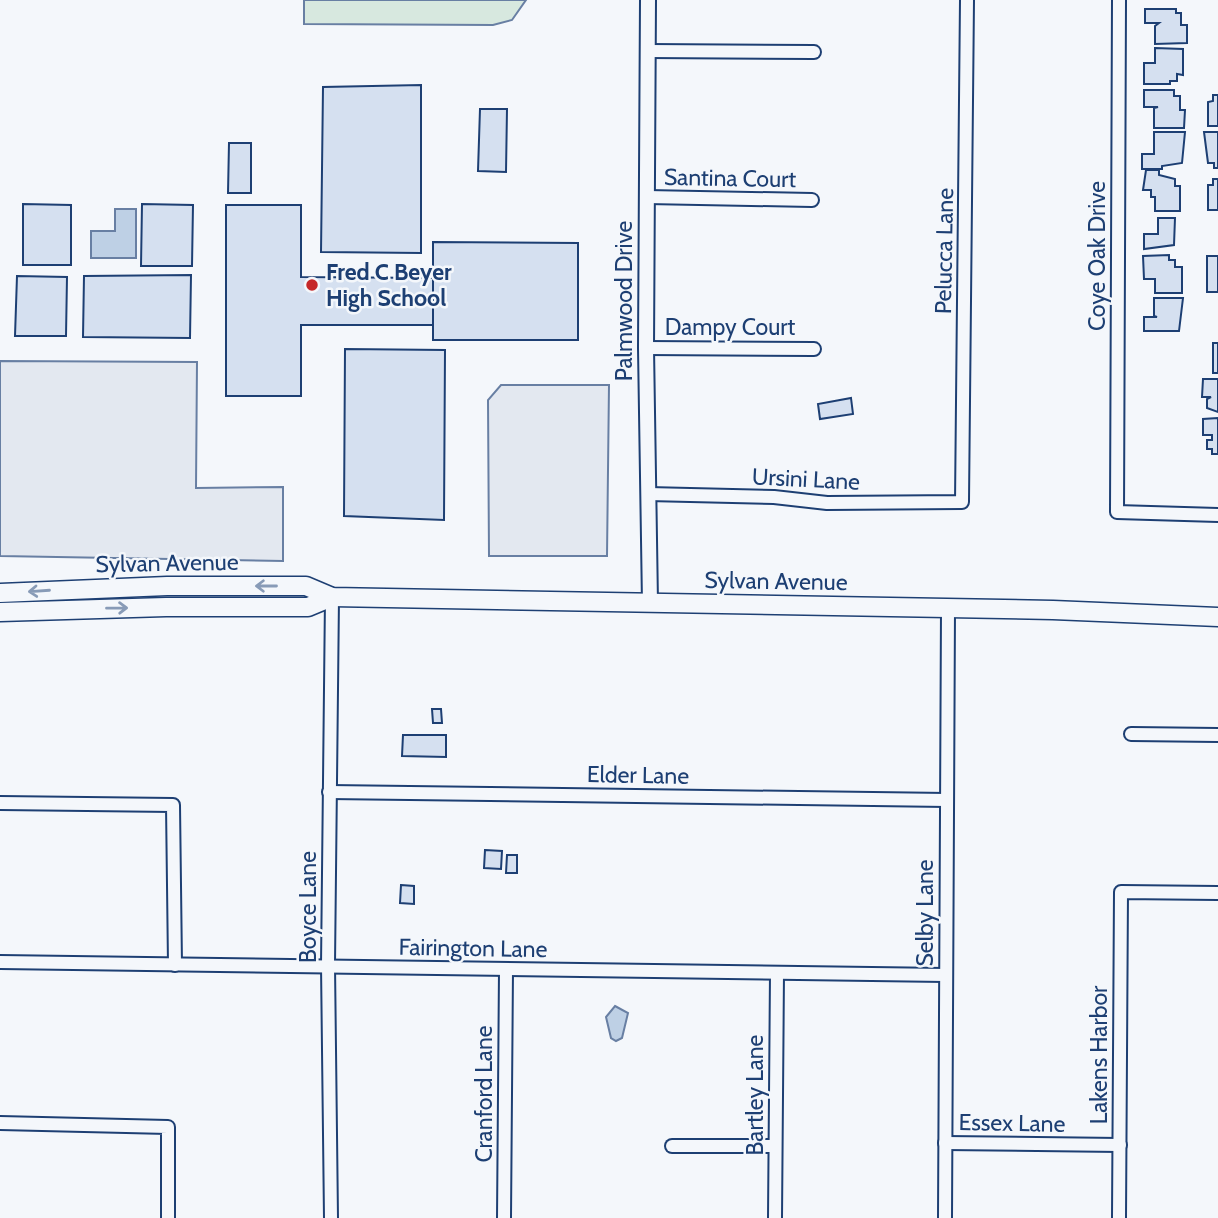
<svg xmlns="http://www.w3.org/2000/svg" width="1218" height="1218" font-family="Cabin,sans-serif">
  <rect width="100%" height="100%" fill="#f4f7fb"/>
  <path fill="#d7e8df" stroke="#687fa3" stroke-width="2" d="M304,0H526L512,20L493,25L304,24Z"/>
  <g fill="#e3e8f0" stroke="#687fa3" stroke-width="2">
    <path d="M0,361L197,362L196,488L283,487V561L0,556Z"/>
    <path d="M501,385H609L607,556H489L488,400Z"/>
  </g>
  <g fill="#bed0e5" stroke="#687fa3" stroke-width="2">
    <path d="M115,209H136V258H91V231H115Z"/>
    <path d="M615,1006L628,1013L622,1038L616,1041L611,1038L606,1017Z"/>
  </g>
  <g fill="#d5e0f0" stroke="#1d3f73" stroke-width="2">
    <path d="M1145,9H1176V13H1181V25H1187V43L1155,44V26L1159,23H1145Z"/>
    <path d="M1155,48L1183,49V75L1177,74V81H1170V84H1144V63H1155Z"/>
    <path d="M421,85V253L321,252L323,87Z"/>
    <path d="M1144,90H1174V96H1180V110H1185L1184,128H1154V108L1158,107H1144Z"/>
    <path d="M1213,95H1218V126H1208V102L1213,101Z"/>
    <path d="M480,109H507L506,172L478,171Z"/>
    <path d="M1154,132H1185L1182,163L1162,166V169H1142V154H1154Z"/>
    <path d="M1204,132H1218V168H1214V163H1208Z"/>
    <path d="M229,143H251V193H228Z"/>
    <path d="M1146,170H1159V175L1175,179V186H1180V211H1155V197H1151V190H1143Z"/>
    <path d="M1213,179H1218V210H1208V185H1213Z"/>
    <path d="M23,204L71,205V265H23Z"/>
    <path d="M142,204L193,205L192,266H141Z"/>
    <path d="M226,205H301V277L433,278V325H301V396H226Z"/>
    <path d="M1158,218H1175L1174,245L1144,249V234H1158Z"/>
    <path d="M433,242L578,243V340H433Z"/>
    <path d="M1169,255V260H1175V267H1182V293H1155V279H1144L1143,256Z"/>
    <rect x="1207" y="256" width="11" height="36"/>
    <path d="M191,275L190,338L83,337L84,276Z"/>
    <path d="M17,276L67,277L66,336H15Z"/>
    <path d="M1154,298H1183L1179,331H1144V317H1157L1154,316Z"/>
    <rect x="1213" y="343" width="5" height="30"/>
    <path d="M345,349L445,350L444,520L344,516Z"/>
    <path d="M1203,379H1218V412L1207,408V399L1211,397H1202Z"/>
    <path d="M851,398L853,414L820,419L818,404Z"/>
    <path d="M1218,418V454H1212V449H1207V440H1212V435H1203V419Z"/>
    <path d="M432,709H441L442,723H433Z"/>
    <path d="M403,735H446V757L402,756Z"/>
    <path d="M485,850L502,851L501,869L484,868Z"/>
    <path d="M507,855H517V873H506Z"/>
    <path d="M401,885L414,886V904L400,903Z"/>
  </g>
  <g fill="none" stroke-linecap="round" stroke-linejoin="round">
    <g stroke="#1d3f73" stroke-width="16">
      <g id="minor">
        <path d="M1119,0L1117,512L1218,515"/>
        <path d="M648,51L814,52"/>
        <path d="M647,197L812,200"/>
        <path d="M646,348L814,349"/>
        <path d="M648,494L774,497L827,503L962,502L967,0"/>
        <path d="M1131,734L1218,735"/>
        <path d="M329,792L947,800"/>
        <path d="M0,803L173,805L175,965"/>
        <path d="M0,962L945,975"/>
        <path d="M0,1123L168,1127V1218"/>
        <path d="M945,1143L1120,1145"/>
        <path d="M672,1146H775"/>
        <path d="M331,1218L328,965L332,597"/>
        <path d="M504,1218L506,970"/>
        <path d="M775,1218L777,973"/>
        <path d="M945,1218L948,609"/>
        <path d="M1119,1218L1121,892L1218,893"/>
      </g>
    </g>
    <g stroke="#1d3f73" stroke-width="18">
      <path id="tertiary" d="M648,0L646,348L650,603"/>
    </g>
    <g stroke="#1d3f73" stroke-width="21">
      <g id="secondary">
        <path d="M0,593L167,586H306L332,597L1053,610L1218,617"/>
        <path d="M0,612L166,607H308L332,597"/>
      </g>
    </g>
    <use href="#minor" stroke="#f4f7fb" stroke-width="12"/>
    <use href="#tertiary" stroke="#f4f7fb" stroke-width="14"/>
    <use href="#secondary" stroke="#f4f7fb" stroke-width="18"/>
  </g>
  <defs><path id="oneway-shaft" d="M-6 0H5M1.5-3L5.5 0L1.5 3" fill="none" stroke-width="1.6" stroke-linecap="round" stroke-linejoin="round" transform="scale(1.75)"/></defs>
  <g stroke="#889bb7">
    <use href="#oneway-shaft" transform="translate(266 586) rotate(-180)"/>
    <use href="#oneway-shaft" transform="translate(39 591) rotate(176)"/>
    <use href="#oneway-shaft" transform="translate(117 608) rotate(-1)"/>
  </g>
  <circle fill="#c62828" stroke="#f4f7fb" stroke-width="2.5" cx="312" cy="285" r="7"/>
  <g text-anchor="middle" stroke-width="5" stroke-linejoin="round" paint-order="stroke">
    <g font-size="23" fill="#1d3f73" stroke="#f4f7fb">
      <text transform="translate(730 178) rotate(1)" y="8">Santina Court</text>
      <text transform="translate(944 251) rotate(-89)" y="8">Pelucca Lane</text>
      <text transform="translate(1097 256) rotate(-90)" y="8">Coye Oak Drive</text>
      <text transform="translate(624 301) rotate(-90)" y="8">Palmwood Drive</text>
      <text x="730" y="335">Dampy Court</text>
      <text transform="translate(806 479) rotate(3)" y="8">Ursini Lane</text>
      <text transform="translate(167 563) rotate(-1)" y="8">Sylvan Avenue</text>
      <text transform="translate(776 581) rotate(1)" y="8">Sylvan Avenue</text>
      <text transform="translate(638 775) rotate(1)" y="8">Elder Lane</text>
      <text transform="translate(308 907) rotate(-90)" y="8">Boyce Lane</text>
      <text transform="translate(925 913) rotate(-90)" y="8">Selby Lane</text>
      <text transform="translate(473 948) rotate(1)" y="8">Fairington Lane</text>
      <text transform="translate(1099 1055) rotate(-90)" y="8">Lakens Harbor</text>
      <text transform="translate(484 1094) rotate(-90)" y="8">Cranford Lane</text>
      <text transform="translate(755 1095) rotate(-90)" y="8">Bartley Lane</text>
      <text transform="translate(1012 1123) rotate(1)" y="8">Essex Lane</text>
    </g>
    <g font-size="23" font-weight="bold" fill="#1d3f73" stroke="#f4f7fb" text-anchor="start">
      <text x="326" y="280">Fred C Beyer<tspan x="326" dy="26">High School</tspan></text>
    </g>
  </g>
</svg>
